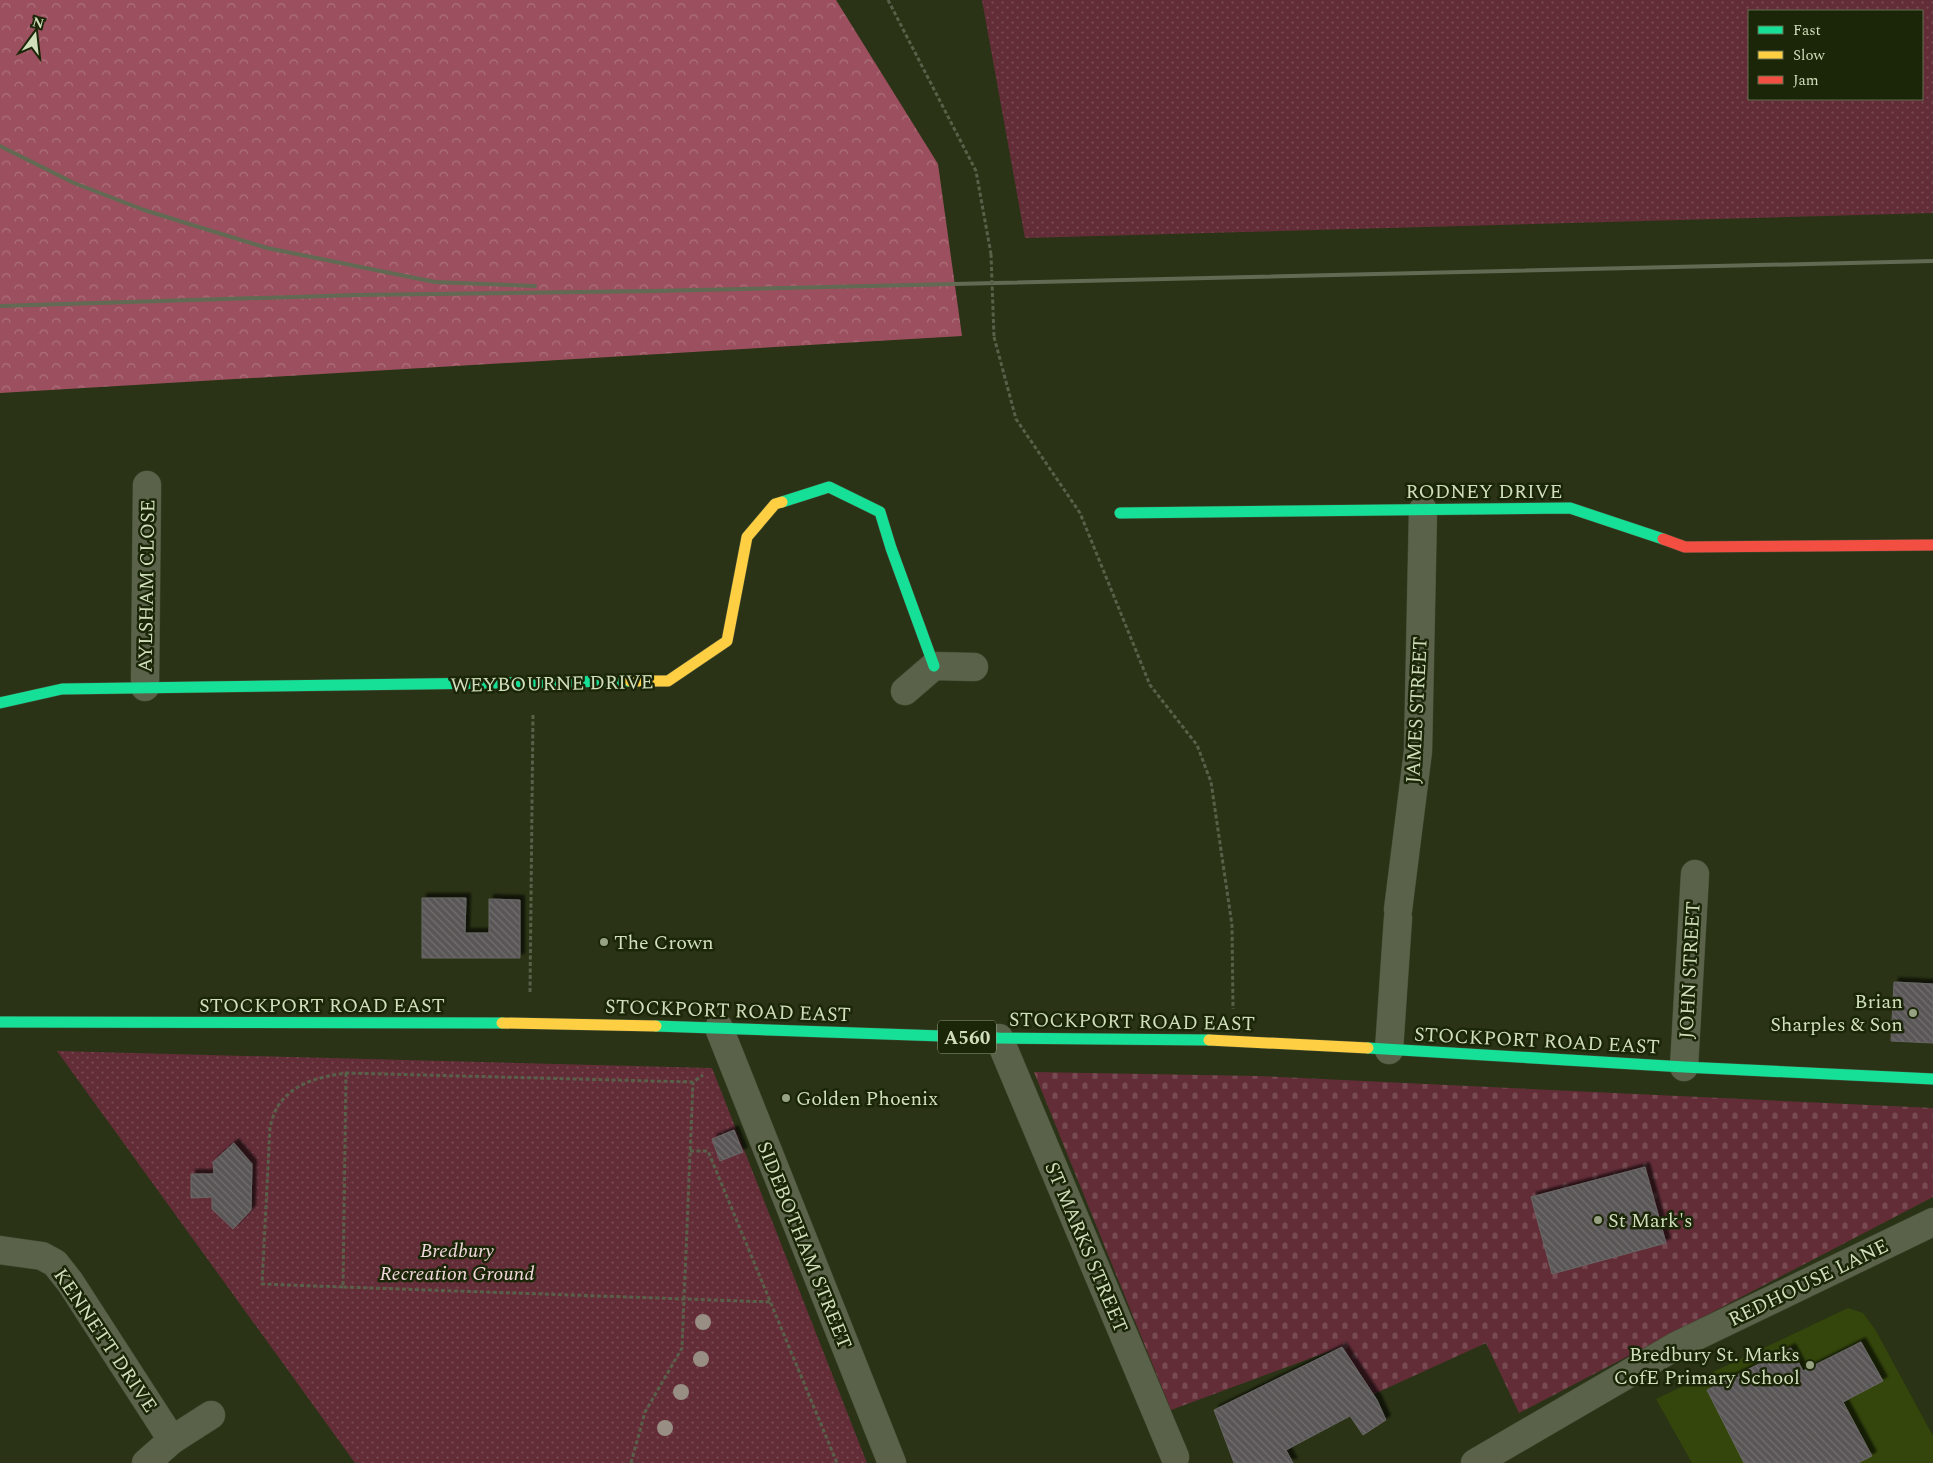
<svg xmlns="http://www.w3.org/2000/svg" width="1933" height="1463" font-family="Spectral,serif">
  <defs>
    <pattern id="forest-crowns" width="20" height="18" patternUnits="userSpaceOnUse" patternTransform="scale(1.25)"><rect width="20" height="18" fill="#9c505f"/><path d="M2 6a3 3 0 1 1 6 0M12 15a3 3 0 1 1 6 0" fill="none" stroke="#ad717b"/></pattern>
    <pattern id="cemetery-stones" width="16" height="16" patternUnits="userSpaceOnUse" patternTransform="scale(1.25)"><rect width="16" height="16" fill="#632d38"/><path d="M2 7V4a2 2 0 0 1 4 0v3zM10 15v-3a2 2 0 0 1 4 0v3z" fill="#784b53"/></pattern>
    <pattern id="park-dots" width="8" height="8" patternUnits="userSpaceOnUse" patternTransform="scale(1.25)"><rect width="8" height="8" fill="#632d38"/><path d="M2 2h.1M6 6h.1" fill="none" stroke="#784b53" stroke-width="1.8" stroke-linecap="round"/></pattern>
    <pattern id="building-back-hatch" width="6" height="6" patternUnits="userSpaceOnUse" patternTransform="scale(1.25)"><rect width="6" height="6" fill="#5a5758"/><path d="M-1 5l2 2M0 0l6 6M5-1l2 2" fill="none" stroke="#716f6e"/></pattern>
    <filter id="shadow"><feDropShadow dx="4.5" dy="-4.5" stdDeviation="1" flood-color="#0009"/></filter>
  </defs>
  <rect width="100%" height="100%" fill="#2a3315"/>
  <path fill="#34460b" d="M1848,1308L1863,1313L1876,1331L1933,1436V1463H1692L1656,1399Z"/>
  <path fill="url(#forest-crowns)" d="M0,0H836L938,164L962,336L0,393Z"/>
  <path fill="url(#cemetery-stones)" d="M1034,1072L1257,1076L1933,1108V1197L1519,1413L1486,1343L1374,1394L1341,1347L1171,1410Z"/>
  <g fill="url(#park-dots)" fill-rule="evenodd">
    <path d="M982,0H1933V213L1025,238ZM1749,11H1922V99H1749Z"/>
    <path d="M57,1051L712,1068L867,1463H355Z"/>
  </g>
  <g fill="url(#building-back-hatch)" stroke="#686665" filter="url(#shadow)">
    <path d="M422,898H466L465,933H489V899L520,900V958H422Z"/>
    <path d="M1894,982L1933,984V1043L1891,1041Z"/>
    <path d="M734,1130L743,1152L720,1161L712,1139Z"/>
    <path d="M234,1143L252,1164L251,1210L233,1229L212,1209V1197L191,1198V1174H214L213,1162Z"/>
    <path d="M1645,1167L1666,1243L1552,1274L1531,1197Z"/>
    <path d="M1861,1342L1883,1381L1843,1402L1872,1456L1858,1463H1744L1707,1390L1791,1348L1803,1371Z"/>
    <path d="M1342,1347L1377,1400L1386,1420L1363,1435L1350,1416L1286,1450L1293,1463H1234L1214,1410Z"/>
  </g>
  <g fill="none" stroke-linecap="round" stroke-linejoin="round">
    <g stroke="#454e36" stroke-width="29">
      <g id="street">
        <path d="M145,687L147,485"/>
        <path d="M905,691L934,666L974,667"/>
        <path d="M1398,910L1418,751L1423,510"/>
        <path d="M719,1028L892,1463"/>
        <path d="M999,1038L1175,1457"/>
        <path d="M1389,1050L1398,918"/>
        <path d="M1684,1067L1695,874"/>
        <path d="M0,1250L42,1256L55,1263L70,1282L172,1440"/>
        <path d="M146,1463L172,1440L211,1415"/>
        <path d="M1475,1463L1676,1346L1933,1222"/>
      </g>
    </g>
    <g stroke="#454e36" stroke-width="12">
      <g id="fast">
        <path d="M782,502L829,487L880,512L891,548L934,666"/>
        <path d="M1120,513L1570,508L1663,539"/>
        <path d="M0,703L62,689L630,681"/>
        <path d="M0,1022L502,1023"/>
        <path d="M656,1026L999,1038L1209,1040"/>
        <path d="M1368,1048L1684,1067L1933,1079"/>
      </g>
    </g>
    <g stroke="#454e36" stroke-width="12">
      <g id="slow">
        <path d="M630,681H668L727,641L747,537L775,504L782,502"/>
        <path d="M502,1023L656,1026"/>
        <path d="M1209,1040L1368,1048"/>
      </g>
    </g>
    <g stroke="#454e36" stroke-width="12">
      <path id="jam" d="M1663,539L1685,547L1933,545"/>
    </g>
    <g stroke="#586049" stroke-width="3" stroke-dasharray="4 2.5" stroke-linecap="butt">
      <path d="M888,0L976,171L991,254"/>
      <path d="M994,337L1016,419L1080,513L1150,685L1197,745L1211,782L1232,925L1233,1009"/>
      <path d="M530,992L533,714"/>
      <path d="M346,1073L343,1287L770,1302"/>
      <path d="M690,1151H708L837,1463"/>
      <path d="M343,1287L262,1284L270,1127C272,1120 274,1112 278,1106C294,1082 320,1077 346,1073L693,1082L703,1075"/>
      <path d="M631,1463L645,1412L682,1348L693,1082"/>
    </g>
    <use href="#street" stroke="#5a634a" stroke-width="28"/>
    <use href="#fast" stroke="#16e098" stroke-width="11"/>
    <use href="#slow" stroke="#ffcf43" stroke-width="11"/>
    <use href="#jam" stroke="#f24e42" stroke-width="11"/>
    <g stroke="#626a53" stroke-width="4">
      <path d="M0,146L74,183L144,210L267,248L435,282L535,286"/>
      <path d="M0,306L356,295L654,291L1933,261"/>
    </g>
    <path stroke="#586049" stroke-width="3" stroke-dasharray="4 2.5" stroke-linecap="butt" d="M991,254L994,337"/>
  </g>
  <g fill="#988e83">
    <circle cx="703" cy="1322" r="8"/>
    <circle cx="701" cy="1359" r="8"/>
    <circle cx="681" cy="1392" r="8"/>
    <circle cx="665" cy="1428" r="8"/>
  </g>
  <g fill="#96a281" stroke="#1b2507" stroke-width="2">
    <circle cx="604" cy="942" r="5"/>
    <circle cx="1913" cy="1013" r="5"/>
    <circle cx="786" cy="1098" r="5"/>
    <circle cx="1598" cy="1220" r="5"/>
    <circle cx="1810" cy="1365" r="5"/>
  </g>
  <g text-anchor="middle" stroke-width="5" stroke-linejoin="round" paint-order="stroke">
    <rect fill="#1b2507" stroke="#9aa685" stroke-width="1" x="938" y="1020.5" width="58" height="33" rx="4"/>
    <g font-size="19" font-weight="bold" fill="#d0debb">
      <text x="967" y="1044">A560</text>
    </g>
    <g font-size="20" fill="#d0debb" stroke="#1b2507">
      <text x="1484" y="498">RODNEY DRIVE</text>
      <text transform="translate(146 586) rotate(-89)" y="7">AYLSHAM CLOSE</text>
      <text transform="translate(552 683) rotate(-1)" y="7">WEYBOURNE DRIVE</text>
      <text transform="translate(1416 710) rotate(-87)" y="7">JAMES STREET</text>
      <text transform="translate(1689 970) rotate(-87)" y="7">JOHN STREET</text>
      <text x="322" y="1012">STOCKPORT ROAD EAST</text>
      <text transform="translate(728 1010) rotate(2)" y="7">STOCKPORT ROAD EAST</text>
      <text transform="translate(1132 1021) rotate(1)" y="7">STOCKPORT ROAD EAST</text>
      <text transform="translate(1537 1040) rotate(3)" y="7">STOCKPORT ROAD EAST</text>
      <text transform="translate(805 1245) rotate(68)" y="7">SIDEBOTHAM STREET</text>
      <text transform="translate(1087 1247) rotate(67)" y="7">ST MARKS STREET</text>
      <text transform="translate(1808 1282) rotate(-26)" y="7">REDHOUSE LANE</text>
      <text transform="translate(106 1340) rotate(56)" y="7">KENNETT DRIVE</text>
    </g>
    <g font-size="20" fill="#d0debb" stroke="#1b2507" text-anchor="start">
      <text x="614" y="949">The Crown</text>
      <text x="1903" y="1008" text-anchor="end">Brian<tspan x="1903" dy="23">Sharples &amp; Son</tspan></text>
      <text x="796" y="1105">Golden Phoenix</text>
      <text x="1608" y="1227">St Mark's</text>
      <text x="1800" y="1361" text-anchor="end">Bredbury St. Marks<tspan x="1800" dy="23">CofE Primary School</tspan></text>
    </g>
    <g font-size="20" font-style="italic" fill="#f2d8dd" stroke="#1b2507">
      <text x="457" y="1257">Bredbury<tspan x="457" dy="23">Recreation Ground</tspan></text>
    </g>
  </g>
  <rect x="1748" y="10" width="175" height="90" fill="#1b2507" stroke="#636f4f"/>
  <rect x="1758" y="26" width="25" height="8" fill="#16e098" stroke="#636f4f"/>
  <text x="1793" y="35" font-size="15" fill="#d0debb">Fast</text>
  <rect x="1758" y="51" width="25" height="8" fill="#ffcf43" stroke="#636f4f"/>
  <text x="1793" y="60" font-size="15" fill="#d0debb">Slow</text>
  <rect x="1758" y="76" width="25" height="8" fill="#f24e42" stroke="#636f4f"/>
  <text x="1793" y="85" font-size="15" fill="#d0debb">Jam</text>
  <g transform="translate(35 35) rotate(15)" stroke="#1b2507" stroke-width="4" paint-order="stroke">
  <path d="M0-4L9 19L0 12L-9 19Z" fill="#d0debb"/>
  <text y="-8" font-size="14" font-weight="bold" text-anchor="middle" fill="#d0debb">N</text>
  </g>
</svg>
